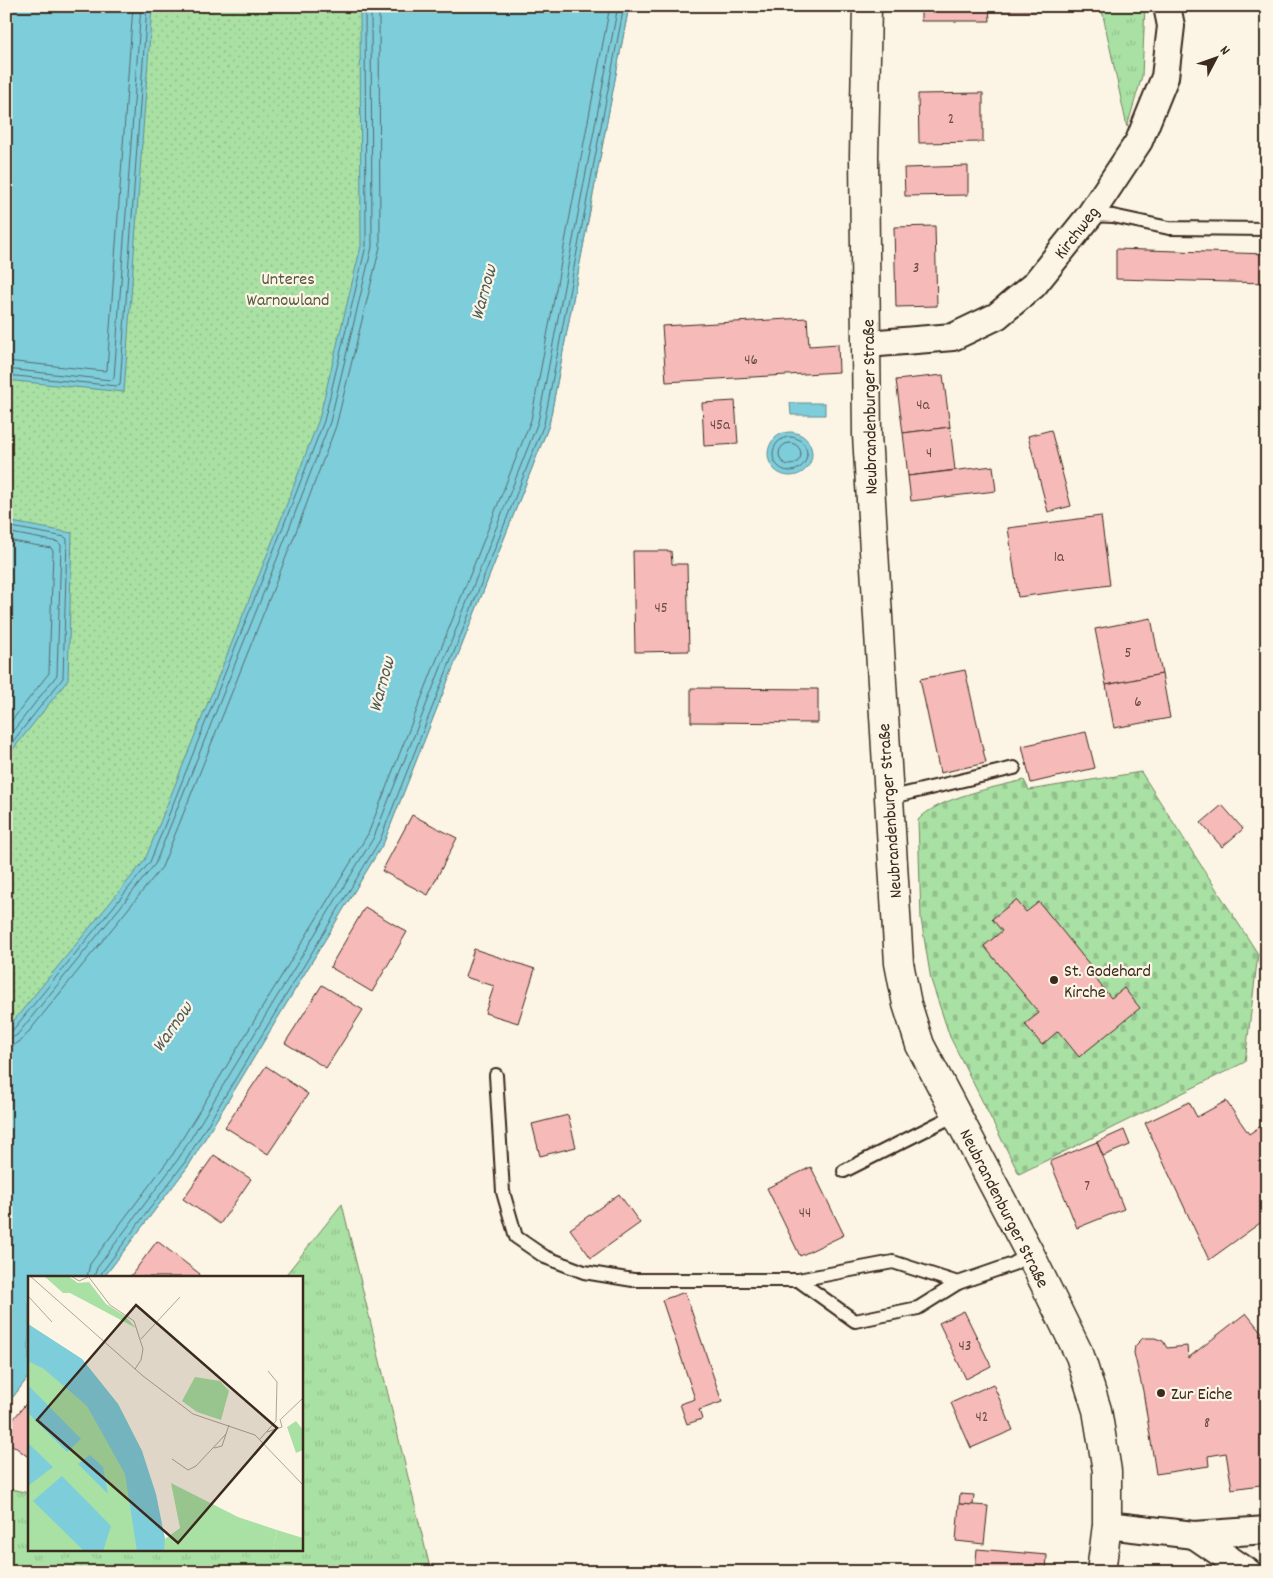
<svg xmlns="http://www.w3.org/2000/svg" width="1273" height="1578" font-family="Dekko,sans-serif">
  <defs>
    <pattern id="grass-tufts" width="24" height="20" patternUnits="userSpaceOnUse" patternTransform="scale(1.25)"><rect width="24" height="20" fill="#a9e0a3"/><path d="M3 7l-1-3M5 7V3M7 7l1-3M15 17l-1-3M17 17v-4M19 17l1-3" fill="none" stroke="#92c08c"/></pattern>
    <pattern id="cemetery-stones" width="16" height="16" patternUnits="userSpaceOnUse" patternTransform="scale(1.25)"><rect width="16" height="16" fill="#a9e0a3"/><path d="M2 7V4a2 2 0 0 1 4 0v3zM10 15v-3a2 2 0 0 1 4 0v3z" fill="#92c08c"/></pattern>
    <pattern id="park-dots" width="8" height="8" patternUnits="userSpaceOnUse" patternTransform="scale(1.25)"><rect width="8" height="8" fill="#a9e0a3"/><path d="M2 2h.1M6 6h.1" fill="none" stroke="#92c08c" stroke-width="1.8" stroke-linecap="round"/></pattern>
  </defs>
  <rect width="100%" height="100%" fill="#fcf5e5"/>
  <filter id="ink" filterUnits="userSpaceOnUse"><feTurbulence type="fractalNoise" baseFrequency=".02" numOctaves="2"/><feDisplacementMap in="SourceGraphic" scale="10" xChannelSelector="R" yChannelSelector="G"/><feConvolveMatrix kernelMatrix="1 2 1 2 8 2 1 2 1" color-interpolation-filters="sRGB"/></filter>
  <g filter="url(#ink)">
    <g fill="url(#grass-tufts)" stroke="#728560">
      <path d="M1101,6H1145L1142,76L1127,127Z"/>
      <path d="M342,1204L431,1572H6V1488L29,1493V1549H301V1277H284Z"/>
    </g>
    <path fill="url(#cemetery-stones)" stroke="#728560" d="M1141,772L1258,954L1245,1062L1019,1174L950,1037L931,980L921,919L918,820C937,798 996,787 1024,780L1029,790Z"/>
    <path fill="url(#park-dots)" stroke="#728560" d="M6,6H629L549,425L384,842L189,1165L104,1277H29V1376L6,1406Z"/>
    <g fill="#7ecddb" stroke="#638c8f">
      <path d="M6,6H152L124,392L6,380Z"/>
      <path d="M360,6H629L549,425L384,842L189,1165L104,1277H29V1376L6,1406V1030L145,860L277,530L319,419L361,246Z"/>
      <path d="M790,403H825V415H791Z"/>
      <circle cx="790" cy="454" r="22"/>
      <path d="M6,521L72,533L68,680L6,758Z"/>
    </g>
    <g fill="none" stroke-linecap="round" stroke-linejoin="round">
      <g stroke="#566b6a" stroke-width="1">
        <path d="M6,361L104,371L107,370L133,6"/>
        <path d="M6,369L111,380L114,378L141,6"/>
        <path d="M6,375L117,386L120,385L147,6"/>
        <circle cx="790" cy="454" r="17"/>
        <circle cx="790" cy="454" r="11"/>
        <path d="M6,526L65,537L67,539L63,678L6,750"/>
        <path d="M6,532L58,542L61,545L57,675L6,740"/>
        <path d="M6,540L51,548L53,551L49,673L6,728"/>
        <path d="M6,1033L12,1031L150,862L281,532L324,421L366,246L365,6"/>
        <path d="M6,1039L12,1038L17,1035L155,864L287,534L330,422L372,247L371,6"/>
        <path d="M6,1047L14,1045L22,1040L162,867L294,537L336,426L380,247L379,6"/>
        <path d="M87,1277L90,1264L173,1154L368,834L531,420L610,6"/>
        <path d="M94,1277L97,1268L179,1158L374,837L538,422L618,6"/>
        <path d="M101,1277L102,1272L185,1162L380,840L544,424L624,6"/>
      </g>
    </g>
    <g fill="#f6bab8" stroke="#3b2a1e">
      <path d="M921,6H989L990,21H921Z"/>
      <rect x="1003" y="6" width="36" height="5"/>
      <path d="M983,93V142L919,143L918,94Z"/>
      <path d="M968,166V195L905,196L904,168Z"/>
      <path d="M935,226L937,306L896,307L894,227Z"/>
      <path d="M1116,249L1267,254V283L1116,279Z"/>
      <path d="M807,318L809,346L838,344L839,372L666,382L662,326Z"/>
      <path d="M943,375L950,427L903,433L896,380Z"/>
      <path d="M735,401L738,444L704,446L702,403Z"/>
      <path d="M950,427L955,470L908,476L903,433Z"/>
      <path d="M1051,430L1071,506L1048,512L1028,436Z"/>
      <path d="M993,466L996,491L911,501L908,476Z"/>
      <path d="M1101,516L1110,585L1018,597L1008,528Z"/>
      <path d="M633,551H671L672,564H687L689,651L635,652Z"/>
      <path d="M1151,618L1162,674L1106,685L1095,629Z"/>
      <path d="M965,670L986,763L940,773L920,679Z"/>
      <path d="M1162,674L1170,718L1114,728L1106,685Z"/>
      <path d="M691,688L818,689V723L691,722Z"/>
      <path d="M1086,732L1095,768L1031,783L1022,746Z"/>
      <path d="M1222,805L1243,829L1222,847L1201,823Z"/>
      <path d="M412,815L457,838L428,895L382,871Z"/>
      <path d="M1016,900L1026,912L1039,902L1093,969L1090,972L1111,998L1124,988L1140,1008L1079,1057L1058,1031L1042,1045L1025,1024L1039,1013L984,946L1002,931L992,919Z"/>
      <path d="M365,907L407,932L372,992L330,967Z"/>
      <path d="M474,949L535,969L518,1023L485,1013L494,986L465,977Z"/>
      <path d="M322,985L363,1010L326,1068L285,1043Z"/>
      <path d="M266,1066L308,1094L268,1154L225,1127Z"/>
      <path d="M1226,1101L1249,1134L1267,1122V1218L1209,1260L1145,1123L1189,1102L1197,1117Z"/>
      <path d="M568,1115L576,1147L540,1156L532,1124Z"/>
      <path d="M1124,1130L1130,1145L1103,1156L1097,1142Z"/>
      <path d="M1097,1142L1124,1209L1077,1228L1050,1161Z"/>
      <path d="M214,1155L251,1179L220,1224L183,1199Z"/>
      <path d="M811,1167L844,1235L800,1256L767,1188Z"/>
      <path d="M619,1194L640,1223L591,1258L570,1229Z"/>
      <path d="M157,1241L200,1274L198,1277H130Z"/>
      <path d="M685,1292L722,1402L699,1410L702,1419L687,1424L680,1404L695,1399L662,1300Z"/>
      <path d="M964,1311L991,1366L966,1379L939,1323Z"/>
      <path d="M1246,1313L1267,1339V1484L1232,1489L1226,1453L1208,1456L1209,1466L1156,1474L1143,1391L1134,1353L1135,1346L1143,1338H1155L1163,1341L1167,1348L1187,1346L1188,1358Z"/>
      <path d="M993,1384L1013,1430L971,1448L951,1403Z"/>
      <path d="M29,1400V1454L27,1456L6,1440V1428Z"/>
      <path d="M960,1494L974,1495L973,1505L959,1504Z"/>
      <path d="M959,1504L988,1506L984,1544L956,1541Z"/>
      <path d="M977,1549L1047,1555L1046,1572H975Z"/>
    </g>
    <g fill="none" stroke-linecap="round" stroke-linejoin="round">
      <g stroke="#3b2a1e" stroke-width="16">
        <g id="lane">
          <path d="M1090,215L1113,216L1169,228L1267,229"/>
          <path d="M888,798L1014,768"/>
          <path d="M496,1075L503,1192L516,1237L545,1257L584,1272L633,1280H798L893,1262L958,1283L1013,1264L1030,1254"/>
          <path d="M844,1171L957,1114"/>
          <path d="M798,1280L855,1321L918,1308L958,1283"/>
        </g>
      </g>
      <g stroke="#3b2a1e" stroke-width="30">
        <g id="street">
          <path d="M867,344L953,337L997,316L1034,285L1090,215L1139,141L1165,77L1171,26L1167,6"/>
          <path d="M1107,1525L1194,1535L1267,1530"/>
          <path d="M1194,1535L1248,1572"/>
        </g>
      </g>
      <g stroke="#3b2a1e" stroke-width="31">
        <path id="secondary" d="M867,6L864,156L867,435L899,963L907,1004L920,1045L1030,1254L1080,1356L1097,1410L1107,1471V1525L1101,1572"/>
      </g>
      <use href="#lane" stroke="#fcf5e5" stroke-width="12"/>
      <use href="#street" stroke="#fcf5e5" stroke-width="26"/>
      <use href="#secondary" stroke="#fcf5e5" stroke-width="28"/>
    </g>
  </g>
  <g fill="#3b2a1e" stroke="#fcf5e5" stroke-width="2">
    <circle cx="1054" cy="980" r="5"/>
    <circle cx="1161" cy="1393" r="5"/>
  </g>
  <g text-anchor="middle" stroke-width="4.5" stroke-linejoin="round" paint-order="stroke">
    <g font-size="15" fill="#6a4e44">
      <text x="951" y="123">2</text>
      <text x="916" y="272">3</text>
      <text x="751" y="364">46</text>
      <text x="923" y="409">4a</text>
      <text x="720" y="429">45a</text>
      <text x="929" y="457">4</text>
      <text x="1059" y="561">1a</text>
      <text x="661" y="612">45</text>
      <text x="1128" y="657">5</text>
      <text x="1138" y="706">6</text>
      <text x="1087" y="1190">7</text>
      <text x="805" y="1217">44</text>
      <text x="965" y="1350">43</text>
      <text x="982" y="1421">42</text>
      <text x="1207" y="1427">8</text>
    </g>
    <g font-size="18" fill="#3b2a1e" stroke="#fcf5e5">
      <text transform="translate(1076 232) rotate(-52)" y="6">Kirchweg</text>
      <text transform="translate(869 407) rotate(-91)" y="6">Neubrandenburger Straße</text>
      <text transform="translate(889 811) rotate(-94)" y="6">Neubrandenburger Straße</text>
      <text transform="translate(1005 1208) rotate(63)" y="6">Neubrandenburger Straße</text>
    </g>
    <g font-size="18" fill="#56583f" stroke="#fcf5e5">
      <text x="288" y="284">Unteres<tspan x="288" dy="21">Warnowland</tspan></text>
    </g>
    <g font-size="18" fill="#3b2a1e" stroke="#fcf5e5" text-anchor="start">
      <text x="1064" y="976">St. Godehard<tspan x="1064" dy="21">Kirche</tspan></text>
      <text x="1171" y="1399">Zur Eiche</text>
    </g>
    <g font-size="19" font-style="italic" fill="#4f5b57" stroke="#fcf5e5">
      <text transform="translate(482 292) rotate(-75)" y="7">Warnow</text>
      <text transform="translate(380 684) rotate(-75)" y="7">Warnow</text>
      <text transform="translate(171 1026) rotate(-55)" y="7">Warnow</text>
    </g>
  </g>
  <g transform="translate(28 1276)">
    <rect width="275" height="275" fill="#fcf5e5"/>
    <path d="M16,0H40L50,7L61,6L78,28L97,40L108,52L42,17H35ZM143,207L210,241L249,254L245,275H136L137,263L152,252Z" fill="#a9e0a3"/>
    <path d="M249,254L275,262V275H245Z" fill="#a9e0a3"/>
    <path d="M167,101L192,105L201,115L193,144L169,136L154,125Z" fill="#a9e0a3"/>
    <path d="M0,48L54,83L90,128L114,175L137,263L192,275H0ZM268,145L275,154V174L268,177L259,151Z" fill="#a9e0a3"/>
    <path d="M0,48L54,83L90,128L114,175L128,218L137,263L136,275H109L97,198L59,130L16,93L0,85ZM0,109L53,163L39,176L0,137ZM0,167L25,191L0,210ZM62,179L75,191L80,218L50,188ZM34,200L83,250L75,275H56L5,225Z" fill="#7ecddb"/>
    <path fill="none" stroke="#afa495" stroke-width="1" d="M2,0L115,100L165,138L227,159L275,209M43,0L51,5L60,1M60,0L82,29L106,45L115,73L113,84L107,93M0,20L24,46M113,63L152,21M253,143L275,122M239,156L254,151L252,143M232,163L248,145L249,106L240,95M186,172L194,170L198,158M144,183L160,194L168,190L198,158L201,149"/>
    <path fill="#3b2a1e" fill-opacity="0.15" stroke="#3b2a1e" stroke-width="2.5" d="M108,29L249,152L150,267L9,144Z"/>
    <rect width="275" height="275" fill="none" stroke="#3b2a1e" stroke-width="2.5"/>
  </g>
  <rect width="1273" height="1578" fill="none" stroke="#fcf5e5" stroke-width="25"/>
  <rect x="12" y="12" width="1248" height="1553" fill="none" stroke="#3b2a1e" stroke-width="2" filter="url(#ink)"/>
  <g transform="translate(1216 58) rotate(49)" stroke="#fcf5e5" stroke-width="4" paint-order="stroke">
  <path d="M0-4L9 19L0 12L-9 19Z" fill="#3b2a1e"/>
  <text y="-8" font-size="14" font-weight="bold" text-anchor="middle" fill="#3b2a1e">N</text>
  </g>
</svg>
